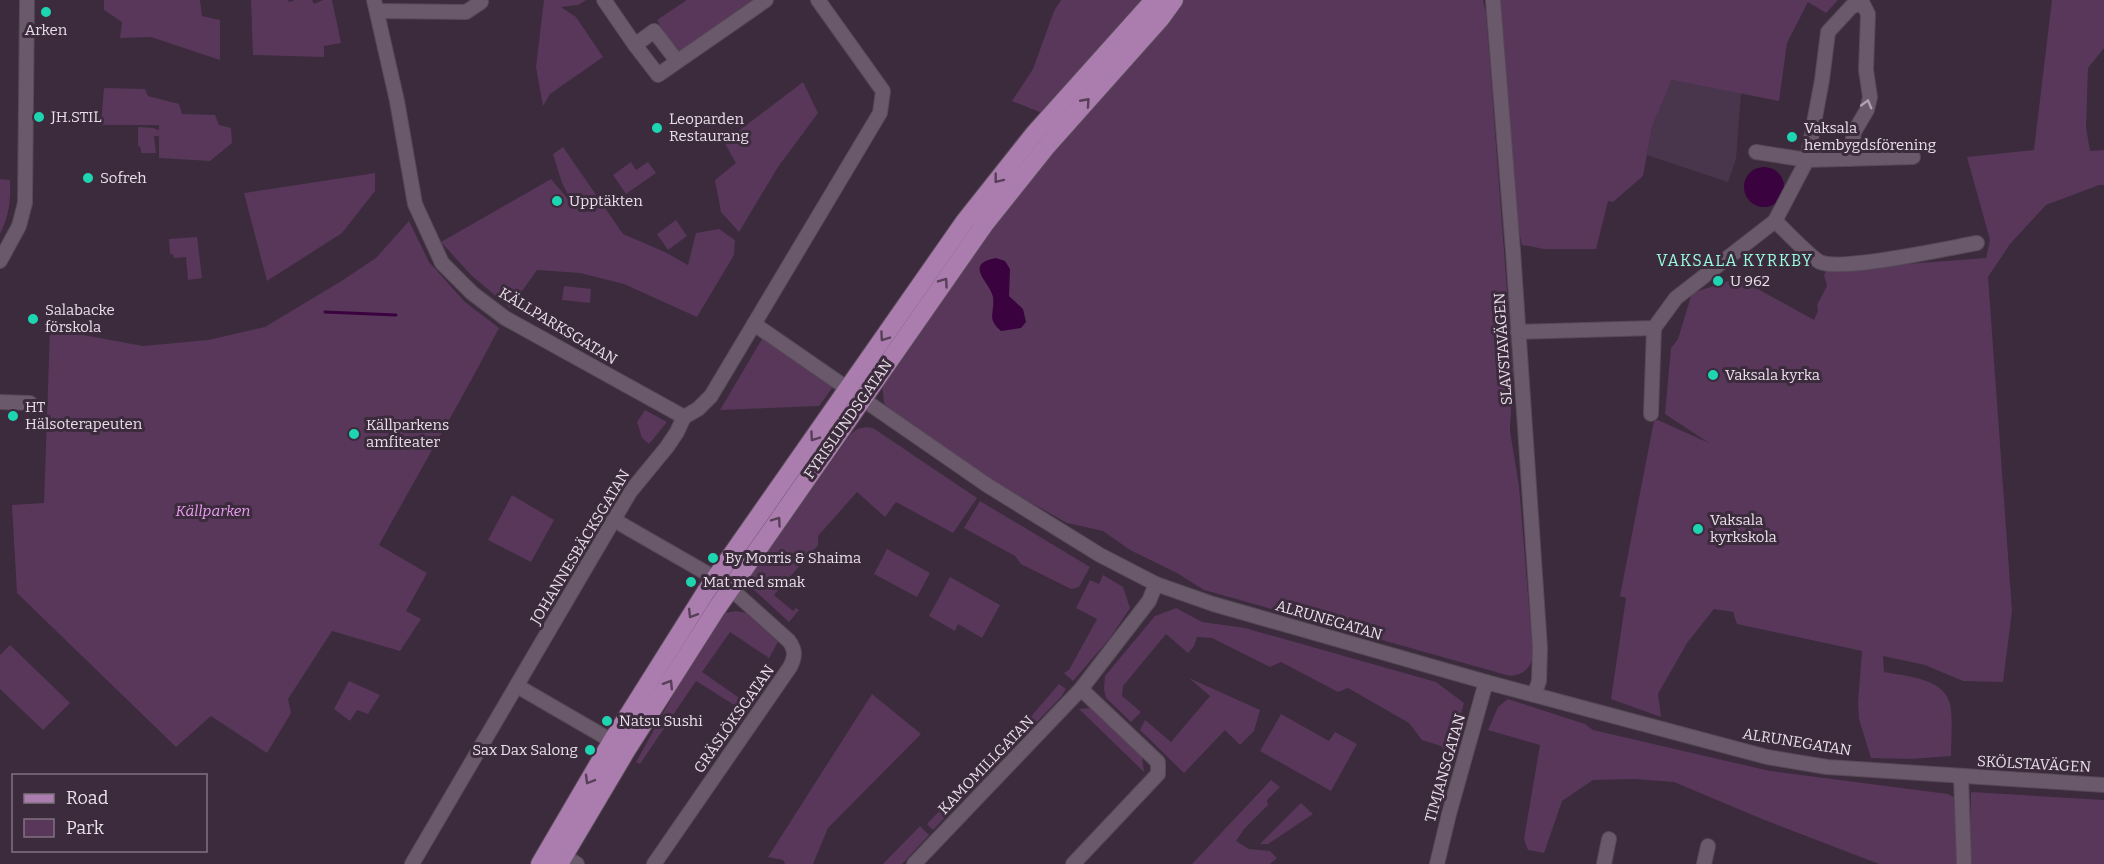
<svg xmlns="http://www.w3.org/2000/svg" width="2104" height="864" font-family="Bitter,serif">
  <rect width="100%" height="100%" fill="#3b2b3c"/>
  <path fill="#4a364c" d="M1672,80L1741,93L1736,159L1728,182L1647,155L1652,127Z"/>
  <g fill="#58375a">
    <path d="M104,0H200L202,16L220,20V60L151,37L120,38L122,22L104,10Z"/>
    <path d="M251,0H288L289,2L295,0H312L314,4L323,0H332L341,43L324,46V57L253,55Z"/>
    <path d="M544,0H586L578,5L561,7L576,17L603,57L550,94L543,106L536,67Z"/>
    <path d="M687,0H752L680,51L674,50L657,20Z"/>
    <path d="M1061,0H1144L1042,113L1012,101L1033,69L1054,11Z"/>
    <path d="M1184,0H1483L1486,13L1513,370L1510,431L1519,486L1533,656C1530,669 1523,675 1510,676L1204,590L1177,573L1130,550L1103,531L1067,523L991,480L889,410L884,403L882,385L989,230L1051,152Z"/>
    <path d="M1498,0H1838L1826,13L1808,2L1787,43L1779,101L1672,80L1652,127L1643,176L1613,202L1608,201L1596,249H1544L1522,245L1514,209Z"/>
    <path d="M2052,0H2104V48L2088,68L2086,127L2090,151L2104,150V185H2099L2046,205L2010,244L1988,277L2012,611L2003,682L1963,681L1925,665L1883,656L1884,672C1905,676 1944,678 1950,704C1953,720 1951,740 1951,756L1910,759L1871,758L1859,719L1858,702L1862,651L1737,624L1733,612L1714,609L1687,643L1658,694L1661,717L1611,699L1626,598L1620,596L1654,421L1658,420L1709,443L1665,414L1671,348L1678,339L1692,293L1738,278L1814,320L1818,311L1817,305L1827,286L1824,275L1827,270L1986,258L1990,240L1967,157L2034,150Z"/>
    <path d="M803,82L818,113L778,167L739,232L721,212L715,180L736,163L724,142Z"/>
    <path d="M104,88L145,89L148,96L179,104L182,114L215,115L219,125L231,128L232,143L210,161L159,158V136H154L156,153H141V148L138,145V127L154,128L155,129L159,130V125H101Z"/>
    <path d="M563,147L623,234L665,252L688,265L696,233L719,229L735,240L734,255L697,317L624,284L580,273L537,270L510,308L471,275L441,242L551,179L574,206L562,183L553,154Z"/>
    <path d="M631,162L636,170L648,162L656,173L626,194L613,175Z"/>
    <path d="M375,173V191L342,233L267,281L244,193Z"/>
    <path d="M0,179L10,180C11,200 9,216 0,234Z"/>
    <path d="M676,220L687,236L668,250L657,234Z"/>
    <path d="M409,221L429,262L465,302L499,328C461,401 419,472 379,545L427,573L406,611L421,619L400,651L332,631L288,699L291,713L267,753L211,716L176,747L17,593L12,505L44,503L50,329L143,346L208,340L265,327L343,280L376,258Z"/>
    <path d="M197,237L202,278L188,280L186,257L174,258L173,254H170L169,239Z"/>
    <path d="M564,286L591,289L590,303L562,300Z"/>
    <path d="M762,339L833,387L819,406L720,410Z"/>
    <path d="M645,410L667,422L649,444L642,438L637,422Z"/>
    <path d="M866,427L873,428L977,498L953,533L896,502L885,517L857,492L818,536V545L774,595L793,611L796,608L799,610L789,622L753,589L752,574L850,435L857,429Z"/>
    <path d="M512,495L554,520L531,562L488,540Z"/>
    <path d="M980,501L1090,567L1079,587L1071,589L1021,564L1015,556L964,528Z"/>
    <path d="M887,549L930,573L917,597L874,574Z"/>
    <path d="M1103,575L1123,587L1130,608L1110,638L1073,681L1064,673L1069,670L1097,619L1076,608L1090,580L1099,584Z"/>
    <path d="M950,577L1000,605L982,638L958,624L955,631L929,616Z"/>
    <path d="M1176,608L1202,622L1245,628L1436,682L1464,703L1437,805L1430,804L1444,750L1441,746L1422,740L1409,723L1348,688L1338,692L1281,662L1270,667L1212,638L1197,637L1194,646L1188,653L1166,634L1123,686L1122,696L1141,712L1131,722L1106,698L1104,689L1105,676L1155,616Z"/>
    <path d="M736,611L746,613L778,642L769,658L730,632L702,672L751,706L747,713L696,681L640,764L636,762L689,667L725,613Z"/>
    <path d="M10,645L70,703L43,730L0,689V655Z"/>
    <path d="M1189,678L1260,710L1254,731L1240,745L1225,730L1184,773L1140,730L1145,720L1171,742L1210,696Z"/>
    <path d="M349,681L380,695L368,714L357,710L350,721L334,709Z"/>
    <path d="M1059,684L1066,689L1061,697L1026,733L1021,728Z"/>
    <path d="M872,694L921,734L828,828L813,864H785L783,860L768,857Z"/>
    <path d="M1508,699L1585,724L1593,730L1770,771L1948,794L1957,799V864H1879L1762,819L1674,782L1634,779L1593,780L1562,801L1544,853L1528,850L1524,839L1540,745L1488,730L1498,707Z"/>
    <path d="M1090,708L1142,757L1144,772L1079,709Z"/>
    <path d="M1281,714L1329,741L1335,732L1357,744L1331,791L1260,751Z"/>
    <path d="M1012,732L1020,739L979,783L970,776Z"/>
    <path d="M1271,780L1280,787L1267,800L1268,805L1244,829L1236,841L1249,849L1270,851L1277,858L1270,864H1192Z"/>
    <path d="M968,781L974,787L933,830L927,824Z"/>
    <path d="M1971,792L2104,800V864H1969Z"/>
    <path d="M1301,803L1313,814L1268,844H1260Z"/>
    <path d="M920,826L929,835L902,864H883Z"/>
  </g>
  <g fill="#3a033f">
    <circle cx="1764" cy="187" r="20"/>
    <path d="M996,258L1005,261L1010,269L1009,296L1023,309L1026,322L1021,328L1001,331C986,318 995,314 993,297C991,283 962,264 996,258Z"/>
  </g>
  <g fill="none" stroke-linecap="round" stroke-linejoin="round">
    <path stroke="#3a033f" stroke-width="3" d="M325,312L396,315"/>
    <g stroke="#564956" stroke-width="16">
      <g id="minor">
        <path d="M374,0L397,101L415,204L442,263L472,293L505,318L684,417"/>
        <path d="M604,0L635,45"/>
        <path d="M1493,0L1513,251L1540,648L1539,681L1534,695"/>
        <path d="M377,11L466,12L481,2"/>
        <path d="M677,61L654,31L635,45L658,75L766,0"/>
        <path d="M1756,152L1807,160L1913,157"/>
        <path d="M1775,221C1785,230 1810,257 1820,262C1840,272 1949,248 1977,243"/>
        <path d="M0,261L19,226L25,203L27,0"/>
        <path d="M754,324L987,485L1100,555L1156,584L1213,604L1486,682L1767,757L1827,767L2104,785"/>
        <path d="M1518,332L1654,328L1676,298L1775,221L1807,160L1822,80L1828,32L1852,6L1863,4L1868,14L1866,70L1870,97L1867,110L1854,132L1850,159"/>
        <path d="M0,402L30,403"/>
        <path d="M1651,414L1654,328"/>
        <path d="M614,520L715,578L730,588L789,641C796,651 795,657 790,667L654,864"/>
        <path d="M517,686L612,741"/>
        <path d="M1961,776L1964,864"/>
        <path d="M564,856L577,864"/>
        <path d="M412,864L630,492L667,447L677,432L684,417L698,409L711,396L880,113L883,91L818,0"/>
        <path d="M914,864L1081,689L1149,601L1156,584"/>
        <path d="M1073,864L1158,774V762L1081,689"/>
        <path d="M1437,864L1449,814L1486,682"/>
        <path d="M1604,864L1609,839"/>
        <path d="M1704,864L1708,846"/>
      </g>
    </g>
    <g stroke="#564956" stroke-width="20">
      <g id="major">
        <path d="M540,864L612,741L705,593L965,221L1034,134L1154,0"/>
        <path d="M559,864L626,751L717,608L984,225L1047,146L1161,18L1174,0"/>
      </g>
    </g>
    <use href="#minor" stroke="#6a586b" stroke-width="14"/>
    <use href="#major" stroke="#ab7cae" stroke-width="18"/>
  </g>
  <defs><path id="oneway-chevron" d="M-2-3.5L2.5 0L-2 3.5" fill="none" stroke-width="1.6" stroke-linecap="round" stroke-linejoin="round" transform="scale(1.5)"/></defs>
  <g stroke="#573f58">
    <use href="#oneway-chevron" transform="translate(1086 102) rotate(-48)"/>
    <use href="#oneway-chevron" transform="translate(998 179) rotate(128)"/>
    <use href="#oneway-chevron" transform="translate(944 282) rotate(-55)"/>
    <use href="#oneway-chevron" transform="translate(884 337) rotate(125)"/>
    <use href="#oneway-chevron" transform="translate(814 437) rotate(125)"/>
    <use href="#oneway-chevron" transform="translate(777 521) rotate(-55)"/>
    <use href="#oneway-chevron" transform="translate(692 614) rotate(122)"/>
    <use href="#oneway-chevron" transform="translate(669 684) rotate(-58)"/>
    <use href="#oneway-chevron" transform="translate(589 780) rotate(120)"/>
  </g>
  <use stroke="#b0a2b0" href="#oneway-chevron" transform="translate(1867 104) rotate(-75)"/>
  <g fill="#1ed5b1" stroke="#3b2b3c" stroke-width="2">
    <circle cx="46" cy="12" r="6"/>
    <circle cx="39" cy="117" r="6"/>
    <circle cx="657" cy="128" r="6"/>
    <circle cx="1792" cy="137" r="6"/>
    <circle cx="88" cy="178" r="6"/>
    <circle cx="557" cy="201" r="6"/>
    <circle cx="1718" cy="281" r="6"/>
    <circle cx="33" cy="319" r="6"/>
    <circle cx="1713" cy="375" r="6"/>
    <circle cx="13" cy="416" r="6"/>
    <circle cx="354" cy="434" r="6"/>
    <circle cx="1698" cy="529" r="6"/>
    <circle cx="713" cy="558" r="6"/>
    <circle cx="691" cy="582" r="6"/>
    <circle cx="607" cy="721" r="6"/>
    <circle cx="590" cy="750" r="6"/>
  </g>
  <g text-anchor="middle" stroke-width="6" stroke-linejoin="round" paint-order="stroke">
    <g font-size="15" fill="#e9dfe9" stroke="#3b2b3c" text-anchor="start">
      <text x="46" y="35" text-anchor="middle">Arken</text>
      <text x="51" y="122">JH.STIL</text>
      <text x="669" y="124">Leoparden<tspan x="669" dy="17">Restaurang</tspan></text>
      <text x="1804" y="133">Vaksala<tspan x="1804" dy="17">hembygdsförening</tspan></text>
      <text x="100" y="183">Sofreh</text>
      <text x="569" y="206">Upptäkten</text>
      <text x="1730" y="286">U 962</text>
      <text x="45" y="315">Salabacke<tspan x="45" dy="17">förskola</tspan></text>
      <text x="1725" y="380">Vaksala kyrka</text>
      <text x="25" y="412">HT<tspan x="25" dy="17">Hälsoterapeuten</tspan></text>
      <text x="366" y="430">Källparkens<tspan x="366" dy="17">amfiteater</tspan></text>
      <text x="1710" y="525">Vaksala<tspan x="1710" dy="17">kyrkskola</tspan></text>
      <text x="725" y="563">By Morris &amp; Shaima</text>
      <text x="703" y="587">Mat med smak</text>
      <text x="619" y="726">Natsu Sushi</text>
      <text x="578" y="755" text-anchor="end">Sax Dax Salong</text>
    </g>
    <g font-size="15" fill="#e9dfe9" stroke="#3b2b3c">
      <text transform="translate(558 326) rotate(31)" y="5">KÄLLPARKSGATAN</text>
      <text transform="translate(1503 349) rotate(-94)" y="5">SLAVSTAVÄGEN</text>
      <text transform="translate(848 419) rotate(-55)" y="5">FYRISLUNDSGATAN</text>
      <text transform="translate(580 547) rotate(-59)" y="5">JOHANNESBÄCKSGATAN</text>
      <text transform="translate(1329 620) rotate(16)" y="5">ALRUNEGATAN</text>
      <text transform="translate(734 719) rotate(-55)" y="5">GRÄSLÖKSGATAN</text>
      <text transform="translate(1797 742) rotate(9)" y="5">ALRUNEGATAN</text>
      <text transform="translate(2034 764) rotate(3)" y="5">SKÖLSTAVÄGEN</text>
      <text transform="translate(986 765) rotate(-46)" y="5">KAMOMILLGATAN</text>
      <text transform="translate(1445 768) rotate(-74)" y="5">TIMJANSGATAN</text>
    </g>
    <g font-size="15" font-style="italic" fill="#ec9ef2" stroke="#3b2b3c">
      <text x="213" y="516">Källparken</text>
    </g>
    <g font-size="16" letter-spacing="1.5" fill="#99fade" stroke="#3b2b3c">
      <text x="1735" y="266">VAKSALA KYRKBY</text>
    </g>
  </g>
  <rect x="12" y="774" width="195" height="78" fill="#3b2b3c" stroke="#817381" stroke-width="1.5"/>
  <rect x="24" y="794" width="30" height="9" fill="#ab7cae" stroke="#817381" stroke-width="1.5"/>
  <text x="66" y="804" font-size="18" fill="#e9dfe9">Road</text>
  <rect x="24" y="819" width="30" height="18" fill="#58375a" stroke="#817381" stroke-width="1.5"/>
  <text x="66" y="834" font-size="18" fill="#e9dfe9">Park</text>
</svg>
